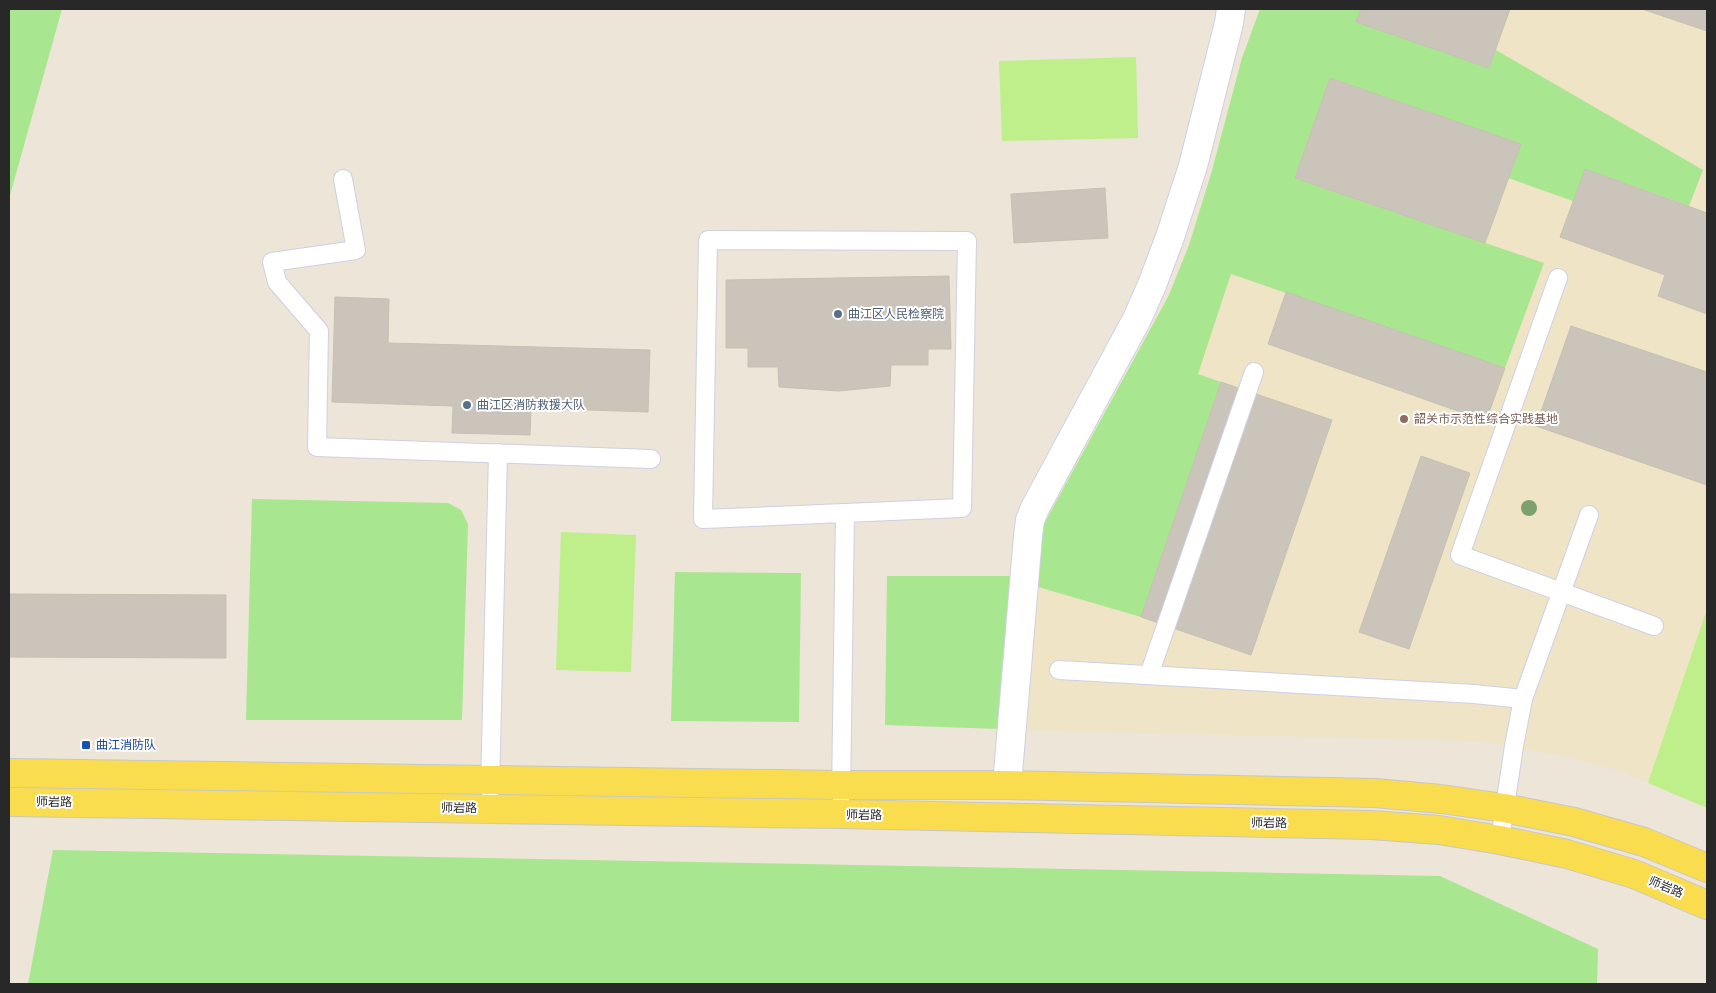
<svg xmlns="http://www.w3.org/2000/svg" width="1716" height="993" font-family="Helvetica,'Noto Sans SC',sans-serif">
  <rect width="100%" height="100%" fill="#ece5d8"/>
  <path fill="#efe4c6" d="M1260,9H1707V808L1618,770L1564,756L1481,741L1028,730L1041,537L1044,524L1169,295L1189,245L1211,174L1242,58Z"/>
  <g fill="#a8e790">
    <path d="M9,9H62L9,199Z"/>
    <path d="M1260,9H1361L1357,22L1489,68L1496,50L1703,170L1689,206L1585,169L1573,201L1508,178L1520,144L1330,78L1295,178L1544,263L1505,368L1231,274L1198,374L1221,382L1141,617L1038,587L1041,537L1044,524L1169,295L1189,245L1211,174L1242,58Z"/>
    <path d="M252,499L448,503L461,510L468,524L462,720H246Z"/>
    <path d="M675,572L801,573L799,722L671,721Z"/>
    <path d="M887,576H1010L1000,729L885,725Z"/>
    <path d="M53,850L1440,876L1598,949L1597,984H28Z"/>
  </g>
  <g fill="#beef8b">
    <path d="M1136,57L1138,138L1002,141L999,61Z"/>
    <path d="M561,532L636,535L631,672L556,670Z"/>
    <path d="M1707,609V808L1648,783Z"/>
  </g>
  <g fill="#cac4bb" stroke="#c7c1b2">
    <path d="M1361,9H1510L1489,68L1356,22Z"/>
    <path d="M1642,9H1707V31Z"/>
    <path d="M1330,78L1521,144L1485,243L1295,178Z"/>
    <path d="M1585,169L1707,213V314L1658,296L1665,275L1560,237Z"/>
    <path d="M1105,188L1108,238L1014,243L1011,194Z"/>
    <path d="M949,276L951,349H928V365H891L890,386L839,391L779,387L778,367H748V348H726V280Z"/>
    <path d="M1286,292L1505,368L1486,421L1268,344Z"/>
    <path d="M335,297L389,299L388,343L650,350L648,412L531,408L530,435L452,433L453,406L332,402Z"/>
    <path d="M1571,326L1707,372V485L1536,426Z"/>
    <path d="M1221,382L1332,420L1251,655L1141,617Z"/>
    <path d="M1421,456L1470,473L1409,649L1359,632Z"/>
    <path d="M9,594L226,595V658L9,657Z"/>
  </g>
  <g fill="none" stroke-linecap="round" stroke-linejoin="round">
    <g stroke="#ced0e3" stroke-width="20">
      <g id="lane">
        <path d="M343,179L356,250L272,262L277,282L319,331L317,447L651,459"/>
        <path d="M708,240L967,241L962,508L703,519Z"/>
        <path d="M1558,278L1460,555L1654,626"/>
        <path d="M1059,670L1474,694L1523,699"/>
        <path d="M1149,675L1254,372"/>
        <path d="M490,790L498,453"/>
        <path d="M841,795L845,513"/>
        <path d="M1500,840L1514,746L1523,699L1589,515"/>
      </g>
    </g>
    <g stroke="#ced0e3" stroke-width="30">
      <path id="street" d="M1007,785L1028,536L1030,520L1035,508L1137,319L1152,285L1170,237L1193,166L1229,23L1231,9"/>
    </g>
    <g stroke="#c7c7c7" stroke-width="30">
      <g id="primary">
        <path d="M9,773L841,785H1007L1375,793L1441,799L1504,808L1574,822L1644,842L1707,868"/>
        <path d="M9,802L840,814L1372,825L1439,830L1500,840L1567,854L1634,874L1707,905"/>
      </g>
    </g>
    <use href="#lane" stroke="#fff" stroke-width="18"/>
    <use href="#street" stroke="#fff" stroke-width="28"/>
    <use href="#primary" stroke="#fadd4f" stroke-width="28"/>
  </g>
  <circle fill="#7ca16c" cx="1529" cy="508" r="8"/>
  <g fill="#5c6f8a" stroke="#fff" stroke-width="2">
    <circle cx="838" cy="314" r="5"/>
    <circle cx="467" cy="405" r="5"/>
  </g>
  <circle fill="#8d6e63" stroke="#fff" stroke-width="2" cx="1404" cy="419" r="5"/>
  <rect fill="#1a4fb4" stroke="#fff" stroke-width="2" x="81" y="740" width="10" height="10" rx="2.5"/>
  <g text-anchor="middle" stroke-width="4" stroke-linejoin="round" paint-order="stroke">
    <g font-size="12" fill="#4e5e75" stroke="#fff" text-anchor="start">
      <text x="848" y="318">曲江区人民检察院</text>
      <text x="477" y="409">曲江区消防救援大队</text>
    </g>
    <g font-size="12" fill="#785e54" stroke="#fff" text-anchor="start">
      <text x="1414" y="423">韶关市示范性综合实践基地</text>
    </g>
    <g font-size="12" fill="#164399" stroke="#fff" text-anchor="start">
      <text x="96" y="749">曲江消防队</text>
    </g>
    <g font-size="12" fill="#282828" stroke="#fff">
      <text transform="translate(54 802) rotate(1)" y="4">师岩路</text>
      <text transform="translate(459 808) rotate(1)" y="4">师岩路</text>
      <text transform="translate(864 815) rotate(1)" y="4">师岩路</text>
      <text transform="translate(1269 823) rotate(1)" y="4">师岩路</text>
      <text transform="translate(1666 887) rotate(23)" y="4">师岩路</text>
    </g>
  </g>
  <rect width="1716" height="993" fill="none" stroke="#282828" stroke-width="20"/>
</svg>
